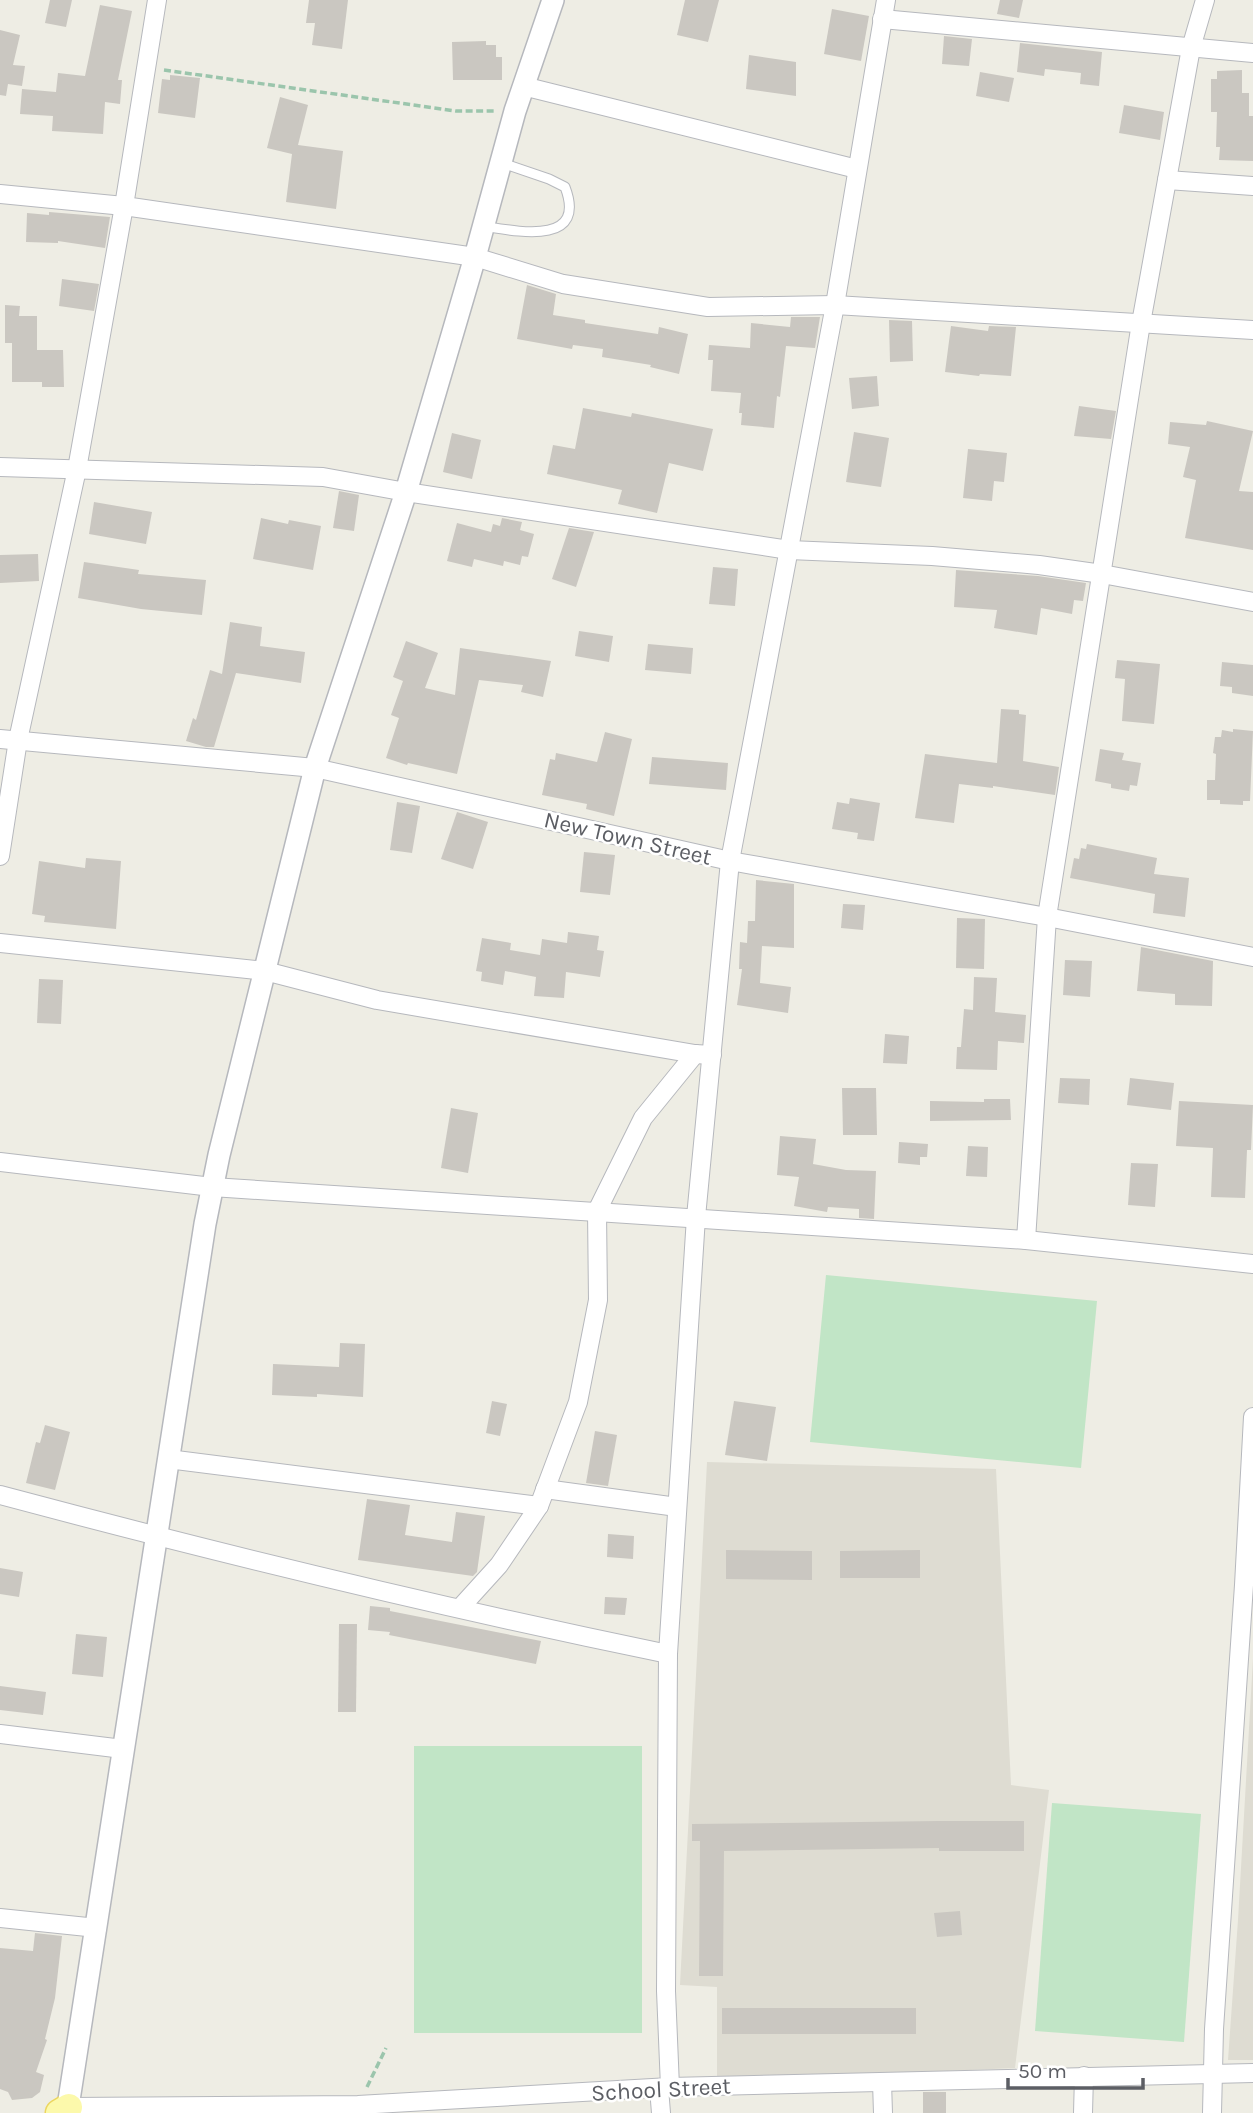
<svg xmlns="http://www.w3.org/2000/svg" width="1253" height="2113" font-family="Karla,sans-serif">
  <rect width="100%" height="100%" fill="#eeede4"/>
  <g fill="#dedcd2">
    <path d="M707,1462L996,1469L1011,1785L1049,1790L1015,2068L717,2081V1987L680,1985Z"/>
    <path d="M1253,1659V2060H1228L1238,1920Z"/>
  </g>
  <g fill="#c1e5c6">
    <path d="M826,1275L1097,1301L1081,1468L810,1442Z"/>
    <rect x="414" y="1746" width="228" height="287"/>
    <path d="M1052,1803L1201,1814L1184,2042L1035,2031Z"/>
  </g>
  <g fill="#cac7c1">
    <path d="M50,0H72L66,27L45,23Z"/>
    <path d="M309,0H348L342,49L312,45L315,23H306Z"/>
    <path d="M685,0H719L708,42L677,35Z"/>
    <path d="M1000,0H1023L1019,18L997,14Z"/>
    <path d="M100,5L132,11L118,80H122L120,104L105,102L103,134L52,131L53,116L20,114L22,89L56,92L58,73L85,76Z"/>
    <path d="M832,9L869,16L861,61L824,54Z"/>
    <path d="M0,30L20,35L13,65L25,66L22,86L8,84L6,96L0,95Z"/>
    <path d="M944,36L972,39L969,66L942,64Z"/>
    <path d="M486,41V45H496V57H502V80H453L452,42Z"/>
    <path d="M1020,43L1102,52L1099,86L1080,84L1081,73L1045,69L1044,76L1017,72Z"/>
    <path d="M749,55L796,62V96L746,89Z"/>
    <path d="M1242,70V93H1249V116H1253V161L1219,160L1220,147H1216L1217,112H1211V79H1217V71Z"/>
    <path d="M980,72L1014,78L1009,102L976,96Z"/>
    <path d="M170,75L200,78L195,118L158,113L162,79L170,80Z"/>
    <path d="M280,97L308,105L298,145L343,151L336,209L286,202L292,154L267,148Z"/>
    <path d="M1124,105L1164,112L1160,140L1119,133Z"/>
    <path d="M49,212L110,217L105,248L58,241V243L26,242L27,213L49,215Z"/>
    <path d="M62,279L99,284L94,311L59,306Z"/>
    <path d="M527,285L556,294L553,315L585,320V323L658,334L659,327L688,334L679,374L650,367L651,365L602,357L603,349L573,345L572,349L517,339Z"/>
    <path d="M5,305L20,306L19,316H37V350H63L64,387H42V382H12V343H5Z"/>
    <path d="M791,317H820L815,348L786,346L780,397L777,396L774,428L741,425L742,413H739L741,393L711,391L713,360H708L709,345L750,348L751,323L790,327Z"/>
    <path d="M889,320L912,321L913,361L890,362Z"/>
    <path d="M951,326L988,331L989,326L1016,327L1011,376L980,374L979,376L945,372Z"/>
    <path d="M877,376L879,406L852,409L849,378Z"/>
    <path d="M1079,406L1116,411L1111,439L1074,436Z"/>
    <path d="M583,408L631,417L632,413L713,429L703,471L669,463L657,513L618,504L622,490L547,474L553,445L575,449Z"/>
    <path d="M1207,421L1253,431L1239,491L1253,492V550L1185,538L1196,480L1183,477L1190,447L1168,444L1170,422L1206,425Z"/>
    <path d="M854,432L889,438L881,487L846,482Z"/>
    <path d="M452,433L481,440L472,479L443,472Z"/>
    <path d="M968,449L1007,453L1004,482L994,481L992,501L963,498Z"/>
    <path d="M339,491L359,495L354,531L333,528Z"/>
    <path d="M94,502L152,512L146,544L89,534Z"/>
    <path d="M261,518L288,524L289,520L321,526L313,570L253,559Z"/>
    <path d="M502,518L522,522L520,530L534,534L528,557L522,556L520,565L504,561L503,566L474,559L472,567L447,561L457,523L491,532L493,524L500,526Z"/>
    <path d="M569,528L594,532L576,587L552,579Z"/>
    <path d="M38,554L39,581L0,583V555Z"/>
    <path d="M84,562L139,570L138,574L206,580L202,615L141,609L78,598Z"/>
    <path d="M713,567L738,569L735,606L709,604Z"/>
    <path d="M956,570L1038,576L1086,583L1083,601L1074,600L1072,614L1041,608L1037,635L994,628L997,610L954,607Z"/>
    <path d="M230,622L262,627L260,646L305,652L301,683L236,673L214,747H206L186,741L193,718L196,720L210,670L222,674Z"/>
    <path d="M579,631L613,636L609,662L575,656Z"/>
    <path d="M406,641L438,653L425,688L455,695L460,648L551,661L543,697L521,692L523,685L479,680L457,774L408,763L407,765L386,758L399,718L391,715L403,681L393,677Z"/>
    <path d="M648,644L693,648L691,674L645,670Z"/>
    <path d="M1117,660L1160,664L1154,724L1122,721L1125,679L1115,678Z"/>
    <path d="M1222,662L1253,665V696L1232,693V687L1220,686Z"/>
    <path d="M1001,709L1019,710V714L1026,715L1023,761L1059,767L1055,795L993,786V788L959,784L954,823L915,818L925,754L997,763Z"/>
    <path d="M1233,729L1253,731L1250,801H1243V805L1220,804V800H1207V780H1215L1216,754L1213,753L1215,737H1221L1222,730L1233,732Z"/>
    <path d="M605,732L632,739L614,816L586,809L587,804L542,795L550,759L555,760L556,753L597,762Z"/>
    <path d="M1100,749L1124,753L1122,760L1141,763L1137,786L1130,785L1129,791L1111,788V784L1095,781Z"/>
    <path d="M652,757L728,763L726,790L649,784Z"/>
    <path d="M850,798L880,803L874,841L857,839L858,833L832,829L837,802L849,804Z"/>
    <path d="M397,802L420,806L412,853L390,850Z"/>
    <path d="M457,812L488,822L473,869L441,859Z"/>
    <path d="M1087,844L1157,858L1154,874L1189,878L1185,917L1153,913L1155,894L1070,878L1074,858L1079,859L1081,848L1086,849Z"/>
    <path d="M584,852L615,855L610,895L580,892Z"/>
    <path d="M86,858L121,861L116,929L44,922L45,916L32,914L39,861L85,868Z"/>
    <path d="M756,880L794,884V948L762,946L760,983L791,987L788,1013L737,1005L742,969H739L740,942L747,943L748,921H755Z"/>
    <path d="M843,904L865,905L863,930L841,928Z"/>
    <path d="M957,918L985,919L984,969L956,968Z"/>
    <path d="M568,932L599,936L597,950L604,951L600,977L566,972L564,998L534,996L536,977L505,971L503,985L481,981L482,972L476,971L482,938L511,943L510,950L540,955L542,939L567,943Z"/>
    <path d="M1141,947L1213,961L1212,1006L1175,1005V994L1137,991Z"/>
    <path d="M1065,960L1092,961L1090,997L1063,995Z"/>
    <path d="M974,977L997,978L995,1012L1026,1015L1024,1043L998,1041L997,1070L956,1069L957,1047H961L964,1009L973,1010Z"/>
    <path d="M39,979L63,980L61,1024L37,1023Z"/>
    <path d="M885,1034L909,1036L907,1064L883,1063Z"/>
    <path d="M1060,1078L1090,1079L1089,1105L1058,1103Z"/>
    <path d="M1130,1078L1174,1083L1171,1110L1127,1105Z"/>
    <path d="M842,1088H876L877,1135H843Z"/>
    <path d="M984,1099H1010L1011,1120L930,1121V1101L984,1102Z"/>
    <path d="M1179,1101L1253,1105L1251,1150H1247L1245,1198L1211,1197L1213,1148L1176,1146Z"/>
    <path d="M451,1108L478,1113L468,1173L441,1168Z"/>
    <path d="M780,1136L816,1139L813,1164L846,1170L876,1171L874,1219L859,1218V1209L828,1207L827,1212L794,1206L799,1177L777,1175Z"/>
    <path d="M899,1142L928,1144L927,1157H920V1165L898,1163Z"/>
    <path d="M968,1146L988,1147L987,1177L966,1176Z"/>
    <path d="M1131,1163L1158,1164L1155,1207L1128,1205Z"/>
    <path d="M340,1343L365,1344L363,1397L317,1394V1397L272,1395L273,1364L339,1367Z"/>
    <path d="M492,1401L507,1404L500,1436L486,1433Z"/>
    <path d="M734,1401L776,1407L767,1461L725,1455Z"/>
    <path d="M45,1425L70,1432L55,1490L26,1483L36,1442L40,1443Z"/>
    <path d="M595,1431L617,1435L608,1486L586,1483Z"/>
    <path d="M367,1499L410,1505L405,1535L452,1542L456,1512L485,1516L477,1572L473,1576L358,1560Z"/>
    <path d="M608,1534L634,1536L633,1559L607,1557Z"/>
    <path d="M726,1550L812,1551V1580L726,1579Z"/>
    <path d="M920,1550V1578H840V1551Z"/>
    <path d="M0,1568L23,1572L19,1597L0,1594Z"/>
    <path d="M605,1597L627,1598L625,1615L604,1614Z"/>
    <path d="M370,1606L390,1608V1611L541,1641L536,1664L389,1635L390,1632L368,1630Z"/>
    <path d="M339,1624H357L356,1712H338Z"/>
    <path d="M76,1634L107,1637L103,1677L72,1674Z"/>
    <path d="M0,1686L46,1692L43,1715L0,1710Z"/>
    <path d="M939,1821H1024V1851H939V1848L724,1851L723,1976H699L700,1841H692V1824Z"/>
    <path d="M960,1911L962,1935L937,1937L934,1913Z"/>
    <path d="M35,1933L62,1936L55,1998L45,2039L47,2040L36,2072L44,2075L40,2092L32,2098L12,2100L8,2092L0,2089V1948L33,1951Z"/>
    <rect x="722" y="2008" width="194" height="26"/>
    <rect x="923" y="2092" width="23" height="21"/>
  </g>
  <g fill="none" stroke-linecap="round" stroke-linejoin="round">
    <g stroke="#b6b8bd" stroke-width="11">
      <path id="service" d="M483,226C515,231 588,247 565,187L549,179L502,163"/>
    </g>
    <g stroke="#b6b8bd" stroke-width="20">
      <g id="minor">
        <path d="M882,19L1253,53"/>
        <path d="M523,86L857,169"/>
        <path d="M1167,180L1253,186"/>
        <path d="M0,194L124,206L475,257L563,284L708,307L835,305L1253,330"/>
        <path d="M0,467L323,477L406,492L789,550L932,556L1039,565L1102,574L1253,602"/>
        <path d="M0,739L315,768L730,861L1047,917L1253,957"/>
        <path d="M0,856L18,740L77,469L124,206L157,0"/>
        <path d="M0,943L265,971L377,1000L695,1054L712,1055"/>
        <path d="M0,1162L212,1187L1026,1240L1253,1264"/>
        <path d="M1026,1240L1047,917L1141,323L1191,48L1205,0"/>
        <path d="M168,1459L539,1506"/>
        <path d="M545,1489L677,1507"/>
        <path d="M0,1495C221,1554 444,1608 668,1654L666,1991L670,2087"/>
        <path d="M460,1608L499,1565L539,1506L578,1402L598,1300L597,1211L643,1118L695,1054"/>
        <path d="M668,1654L696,1217L730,861L835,305L886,0"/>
        <path d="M0,1734L123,1749"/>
        <path d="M0,1918L97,1928"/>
        <path d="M882,2082L883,2113"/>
        <path d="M659,2088L661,2113"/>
        <path d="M69,2107L358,2105L670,2087L1253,2073"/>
        <path d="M1083,2113L1084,2076"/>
        <path d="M1212,2113L1214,2029L1244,1585L1253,1417"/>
      </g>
    </g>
    <g stroke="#b6b8bd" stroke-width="24">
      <path id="tertiary" d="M67,2113L205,1224L219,1155L315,768L406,492L475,257L515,111L553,0"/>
    </g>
    <g stroke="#ecd65f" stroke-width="29">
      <path id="primary" d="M59,2113L69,2107"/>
    </g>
    <g stroke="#9bc5ac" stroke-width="3.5" stroke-dasharray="7 3.5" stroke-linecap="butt">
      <path d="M164,70L456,111H497"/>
      <path d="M367,2087L386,2048"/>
    </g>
    <use href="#service" stroke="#fff" stroke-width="9"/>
    <use href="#minor" stroke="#fff" stroke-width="18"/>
    <use href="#tertiary" stroke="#fff" stroke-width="21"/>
    <use href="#primary" stroke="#fcf9ab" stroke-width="26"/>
  </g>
  <g text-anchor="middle" stroke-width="5" stroke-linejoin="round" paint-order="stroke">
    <g font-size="23" fill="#5c5e64" stroke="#fff">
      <text transform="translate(628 838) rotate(13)" y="8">New Town Street</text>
      <text transform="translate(661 2089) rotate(-3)" y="8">School Street</text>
    </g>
  </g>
  <path d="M1008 2078v10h135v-10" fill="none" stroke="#5c5e64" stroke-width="3.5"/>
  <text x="1018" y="2078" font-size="21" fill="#5c5e64" stroke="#ffffff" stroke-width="5" paint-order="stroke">50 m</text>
</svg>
